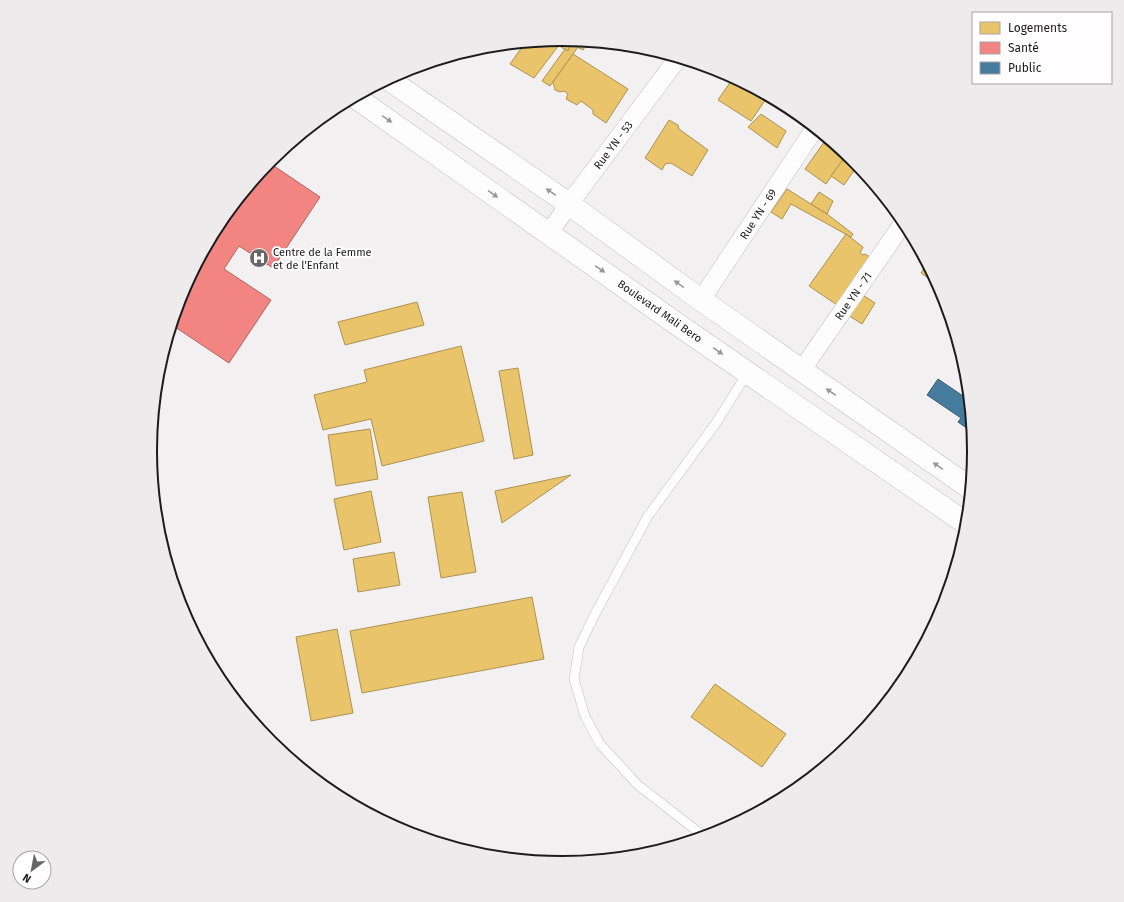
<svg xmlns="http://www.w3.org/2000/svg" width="1124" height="902" font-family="'Fira Sans',sans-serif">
  <rect width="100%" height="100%" fill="#f2f0f1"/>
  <g fill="#e9c46a" stroke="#ac9253">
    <path d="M561,39L562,41L534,78L510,64L525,43Z"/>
    <path d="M567,39L588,42L583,50L571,44L568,51L561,47Z"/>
    <path d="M571,44L578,47L550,86L542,81L565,49L568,51Z"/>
    <path d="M631,46L643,47L648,49L644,54Z"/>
    <path d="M573,54L628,89L606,123L593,114V110L581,101L577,105L566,99L568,94L564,91L560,92L555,90L553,82Z"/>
    <path d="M733,78L768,96L751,121L718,100Z"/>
    <path d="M761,114L786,131L777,148L748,127Z"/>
    <path d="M669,120L678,125L679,129L708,150L692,176L671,163L665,164L662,170L645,158Z"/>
    <path d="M827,138L847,154L826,184L805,169Z"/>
    <path d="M844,158L857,166L844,185L831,176Z"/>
    <path d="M875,186L884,197L873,190Z"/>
    <path d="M787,189L827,214L853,234L851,237L791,204L782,219L771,212Z"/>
    <path d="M819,192L833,201L827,214L811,204Z"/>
    <path d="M846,234L863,247L860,253L863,255L865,254L873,259L840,307L809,286Z"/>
    <path d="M927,264L939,286L921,273Z"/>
    <path d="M861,294L875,303L862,324L848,315Z"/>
    <path d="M417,302L424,325L345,345L338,322Z"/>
    <path d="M461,346L484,441L382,466L371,419L323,430L314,395L367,382L364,370Z"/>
    <path d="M518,368L533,455L514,459L499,371Z"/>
    <path d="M370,429L378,479L336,486L328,435Z"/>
    <path d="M571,475L502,523L495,491Z"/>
    <path d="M371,491L381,542L344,550L334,499Z"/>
    <path d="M462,492L476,572L441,578L428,497Z"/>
    <path d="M394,552L400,585L358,592L353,559Z"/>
    <path d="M532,597L544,659L362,693L350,631Z"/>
    <path d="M337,629L353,713L311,721L296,637Z"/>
    <path d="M715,684L786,734L762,767L691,717Z"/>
  </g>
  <path fill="#f28482" stroke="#b26563" d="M272,158L277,161L274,166L320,197L273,268L239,246L224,269L271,300L229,363L172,325L181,293L220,222Z"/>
  <path fill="#457b9d" stroke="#395e76" d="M938,379L969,400L972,432L958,422L961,418L927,395Z"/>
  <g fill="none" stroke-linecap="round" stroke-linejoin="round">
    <g stroke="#c3c1c2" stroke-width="10">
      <path id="service" d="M705,836L697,831L638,785L600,744L585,716L574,679L579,647L595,614L648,516L716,423L748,372"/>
    </g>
    <g stroke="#c3c1c2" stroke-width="19">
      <g id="minor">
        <path d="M549,233L569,204L678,58"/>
        <path d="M701,300L815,128"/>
        <path d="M801,371L904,222"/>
      </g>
    </g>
    <g stroke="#c3c1c2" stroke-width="23">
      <g id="primary">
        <path d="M388,79L569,204L701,300L970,488"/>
        <path d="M355,97L677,324L967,524"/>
      </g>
    </g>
    <use href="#service" stroke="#fdfdfd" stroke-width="9"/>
    <use href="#minor" stroke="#fdfdfd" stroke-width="18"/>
    <use href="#primary" stroke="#fdfdfd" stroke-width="22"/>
  </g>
  <defs><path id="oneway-solid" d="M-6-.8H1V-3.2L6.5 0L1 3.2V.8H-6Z"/></defs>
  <g fill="#989898">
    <use href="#oneway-solid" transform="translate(387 119) rotate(35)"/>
    <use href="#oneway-solid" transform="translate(551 192) rotate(-145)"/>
    <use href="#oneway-solid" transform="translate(493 194) rotate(35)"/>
    <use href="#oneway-solid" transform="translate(600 269) rotate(35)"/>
    <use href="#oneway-solid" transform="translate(679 284) rotate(-144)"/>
    <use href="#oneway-solid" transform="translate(718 351) rotate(35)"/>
    <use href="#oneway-solid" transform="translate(831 392) rotate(-145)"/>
    <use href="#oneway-solid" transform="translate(938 466) rotate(-145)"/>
  </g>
  <defs>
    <g id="hospital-disc" transform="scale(1)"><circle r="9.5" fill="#686667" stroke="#fffdfd"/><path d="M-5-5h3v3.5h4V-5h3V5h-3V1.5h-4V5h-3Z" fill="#fff"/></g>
  </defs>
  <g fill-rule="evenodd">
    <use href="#hospital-disc" x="259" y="258"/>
  </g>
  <g text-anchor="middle" stroke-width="4" stroke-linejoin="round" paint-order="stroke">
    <g font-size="11" fill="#1d1c1c" stroke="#fffdfd">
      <text transform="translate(613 145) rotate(-53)" y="4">Rue YN - 53</text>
      <text transform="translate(758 214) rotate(-57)" y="4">Rue YN - 69</text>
      <text transform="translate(853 296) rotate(-55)" y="4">Rue YN - 71</text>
      <text transform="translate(660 311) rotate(35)" y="4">Boulevard Mali Bero</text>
    </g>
    <g font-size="11" fill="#1d1c1c" stroke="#fffdfd" text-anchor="start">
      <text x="273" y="256">Centre de la Femme<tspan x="273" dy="13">et de l'Enfant</tspan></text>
    </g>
  </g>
  <path d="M0 0H1124V902H0ZM157 451a405 405 0 1 1 810 0a405 405 0 1 1-810 0Z" fill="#edebeb" fill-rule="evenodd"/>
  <path fill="none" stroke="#1d1c1c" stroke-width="2" d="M157 451a405 405 0 1 1 810 0a405 405 0 1 1-810 0Z"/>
  <rect x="972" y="12" width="140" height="72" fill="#fffdfd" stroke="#a5a3a3"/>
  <rect x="980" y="22" width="20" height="12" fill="#e9c46a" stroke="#a5a3a3"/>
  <text x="1008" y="32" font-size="12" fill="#1d1c1c">Logements</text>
  <rect x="980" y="42" width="20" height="12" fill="#f28482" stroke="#a5a3a3"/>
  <text x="1008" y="52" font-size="12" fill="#1d1c1c">Santé</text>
  <rect x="980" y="62" width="20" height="12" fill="#457b9d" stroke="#a5a3a3"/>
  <text x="1008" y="72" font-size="12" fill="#1d1c1c">Public</text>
  <g transform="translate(32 870) rotate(212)"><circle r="19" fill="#fffdfd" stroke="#a5a3a3"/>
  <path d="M0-3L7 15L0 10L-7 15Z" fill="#686667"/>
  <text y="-6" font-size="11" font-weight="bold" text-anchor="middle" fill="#1d1c1c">N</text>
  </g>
</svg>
